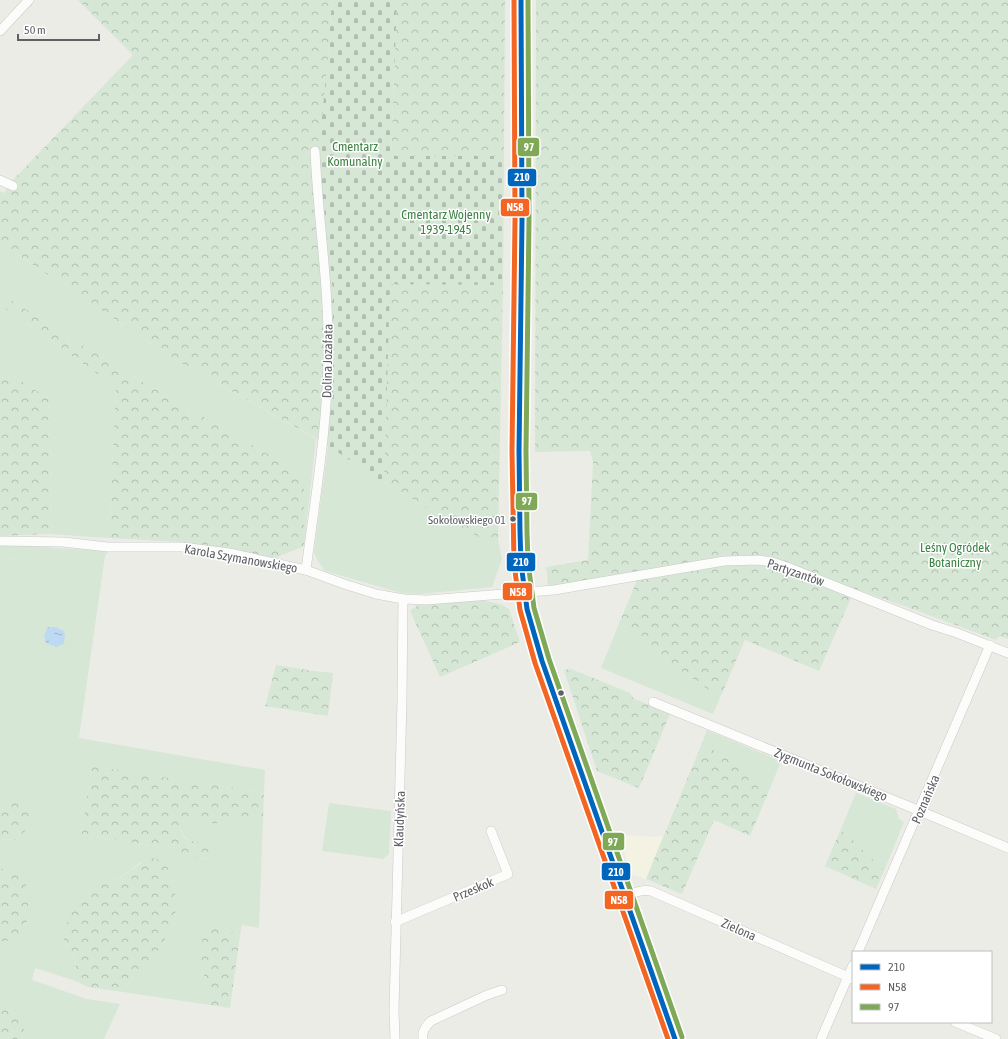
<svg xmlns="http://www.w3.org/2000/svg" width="1008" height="1039" font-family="'Asap Condensed',sans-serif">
  <defs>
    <pattern id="forest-crowns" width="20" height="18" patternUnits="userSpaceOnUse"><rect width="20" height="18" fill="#d6e7d5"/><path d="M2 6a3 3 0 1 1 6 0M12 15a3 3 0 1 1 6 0" fill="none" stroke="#b1bfb0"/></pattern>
    <pattern id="cemetery-stones" width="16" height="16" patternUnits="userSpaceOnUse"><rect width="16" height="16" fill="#d6e7d5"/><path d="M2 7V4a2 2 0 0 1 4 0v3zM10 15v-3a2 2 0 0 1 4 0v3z" fill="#b1bfb0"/></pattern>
    <pattern id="water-ripples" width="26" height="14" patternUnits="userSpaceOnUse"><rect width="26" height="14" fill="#bedaf3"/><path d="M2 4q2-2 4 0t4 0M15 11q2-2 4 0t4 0" fill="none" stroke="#9eb4c8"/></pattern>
  </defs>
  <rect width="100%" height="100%" fill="#ecece7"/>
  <path fill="#f4f2e2" d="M622,835L657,837L663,836L646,879L631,874L620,838Z"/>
  <g fill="#d6e7d5">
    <path d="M0,243L176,360L316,439L304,546V475L122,370L0,293Z"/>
    <path d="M0,305L116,387L109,538L48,534L52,524L49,399L0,367Z"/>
    <path d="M328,446L384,483L494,546L498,540L502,559L492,587L421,594L401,593L325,571L319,563L314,553Z"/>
    <path d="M9,545L109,551L105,556L79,738L265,770L264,793L92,766L81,835L172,848C184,854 194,857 207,859L209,845C196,843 179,841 181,823L185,820H196L208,824L231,821H263L259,928L242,925L240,936L218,925L201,961L210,1005L123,992L132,978L166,937L174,925L177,901L172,879L140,862C125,877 108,885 88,890L65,944C78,958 76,963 73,980L35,968L32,980L87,999L120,1004L104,1039H21L25,1028L16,1015L0,1004V941L27,924L28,906L4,869L0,868V839L15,840L4,801L0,807V561L13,559Z"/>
    <path d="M618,626L720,698L713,714L601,668Z"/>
    <path d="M707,730L781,761L771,786L702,743Z"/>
    <path d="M856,793L896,809L899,819L904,822L884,871L847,835L840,831Z"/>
    <path d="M329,803L391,811L389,854L383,859L322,851Z"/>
  </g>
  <g fill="url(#forest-crowns)">
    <path d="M78,0H332L328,56L389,290L390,284L503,285L498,540L494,546L384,483L324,443L176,360L0,243V191L4,193L11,182L133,55Z"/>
    <path d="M397,0H505L504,156H391Z"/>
    <path d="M536,0H1008V639L999,636L996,640L907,607L818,576L772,558L549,589L546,567L588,560L593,462L590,451L535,452Z"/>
    <path d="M0,293L122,370L304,475V546L275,558L178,542L109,538L116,387L0,305Z"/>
    <path d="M0,367L49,399L52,524L48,534L0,536Z"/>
    <path d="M0,545H9L13,559L0,561Z"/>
    <path d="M748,564L772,565L851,598L819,671L745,640L720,698L618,626L637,580L719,565Z"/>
    <path d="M477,599L500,604L509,609L520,642L440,677L410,611L418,605Z"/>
    <path d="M276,665L313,671L333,673L328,716L265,706Z"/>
    <path d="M571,669L630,693L633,698L670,714L639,788L597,771L564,670Z"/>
    <path d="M702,743L771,786L750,836L714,820L682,894L646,879Z"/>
    <path d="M92,766L264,793L263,821H231L208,824L196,820H185L181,823C178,844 197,840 209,845C211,846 214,850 216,852C206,866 183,854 172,848L81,835Z"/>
    <path d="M12,800L18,801L29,810L31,826L15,840L0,839V807L4,801Z"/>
    <path d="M840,831L847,834L884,871L876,889L825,866Z"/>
    <path d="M150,858L157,859L166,864L172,879L177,901L174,925L158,950L132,978L123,992L88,987L73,980C74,974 77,965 75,959C73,950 64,947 64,938C63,931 67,923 70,917C72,912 73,905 76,900C82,888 108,885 120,878C131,872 138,863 150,858Z"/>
    <path d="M0,868L18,873L25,878C27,895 34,923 19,936C14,940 7,941 1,941H0Z"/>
    <path d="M211,925H218L240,936L230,1008L210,1005L201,961L203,929Z"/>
    <path d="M0,1004L16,1015L28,1018L21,1039H0Z"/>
  </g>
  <path fill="url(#cemetery-stones)" d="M332,0H397L391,156H504L503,285L390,284L384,483L324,443L333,394V289L318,157L328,56Z"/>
  <path fill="url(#water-ripples)" d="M48,627H56L64,631L65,635L64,644L56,647L46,643L44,635Z"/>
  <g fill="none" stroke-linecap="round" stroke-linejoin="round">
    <g stroke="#c9c9c9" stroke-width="10">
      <g id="street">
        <path d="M0,31L29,0"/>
        <path d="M0,180L13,186"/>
        <path d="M0,541L63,542L108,547H182L229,553L306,570L344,584L376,594L403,599L427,600L554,590L724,561L758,560L772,562L787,567L932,625L957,633L1008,653"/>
        <path d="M306,570C315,498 328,425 328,353C329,285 318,219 315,151"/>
        <path d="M653,702L920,811L1008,848"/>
        <path d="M625,896C634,893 641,889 651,891L853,979"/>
        <path d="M395,922L508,874L491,831"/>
        <path d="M858,952L990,645"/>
        <path d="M955,1022L996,1039"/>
        <path d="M395,1039L394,1010L402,700L403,599"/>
        <path d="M423,1039C422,1031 425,1027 431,1021L487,995L502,990"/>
        <path d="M821,1039L853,965"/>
      </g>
    </g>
    <g stroke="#c9c9c9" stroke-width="14">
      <path id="secondary" d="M521,0L522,221L519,451L520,532L521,563L527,609L542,661L675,1039"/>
    </g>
    <use href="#street" stroke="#fcfcfb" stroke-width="9"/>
    <use href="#secondary" stroke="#fcfcfb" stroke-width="13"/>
    <g stroke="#fff" stroke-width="8">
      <path id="bus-1" d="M521,0L522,221L519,451L520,532L521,563L527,609L542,661L675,1039"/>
    </g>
    <g stroke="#fff" stroke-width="8">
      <path id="bus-2" d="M514,0L515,221L512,451L514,563L520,610L535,663L668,1039"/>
    </g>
    <g stroke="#fff" stroke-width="8">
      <path id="bus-3" d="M528,0L529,221L526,451L527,532L528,562L534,608L549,659L682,1037"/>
    </g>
    <use href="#bus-1" stroke="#0065bd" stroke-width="5"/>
    <use href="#bus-2" stroke="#f26522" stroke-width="5"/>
    <use href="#bus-3" stroke="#7fa957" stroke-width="5"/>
  </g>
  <g fill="#5d6064" stroke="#fff" stroke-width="1.5">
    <circle cx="513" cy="519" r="3.5"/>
    <circle cx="561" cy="693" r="3.5"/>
  </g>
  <g text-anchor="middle" stroke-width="3" stroke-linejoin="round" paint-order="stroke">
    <g font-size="12" fill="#5d6064" stroke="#fff" text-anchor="end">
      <text x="506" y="524">Sokołowskiego 01</text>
    </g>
    <g font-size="13" fill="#3d8344" stroke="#fff">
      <text x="355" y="151">Cmentarz<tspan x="355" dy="15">Komunalny</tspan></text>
      <text x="446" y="219">Cmentarz Wojenny<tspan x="446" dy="15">1939-1945</tspan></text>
      <text x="955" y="552">Leśny Ogródek<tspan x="955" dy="15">Botaniczny</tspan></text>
    </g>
    <g font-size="13" fill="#5d6064" stroke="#fff">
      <text transform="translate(327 361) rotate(-89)" y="5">Dolina Jozafata</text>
      <text transform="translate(241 558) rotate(10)" y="5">Karola Szymanowskiego</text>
      <text transform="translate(796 572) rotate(19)" y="5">Partyzantów</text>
      <text transform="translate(831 774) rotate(22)" y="5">Zygmunta Sokołowskiego</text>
      <text transform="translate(925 799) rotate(-67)" y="5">Poznańska</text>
      <text transform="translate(399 819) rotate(-88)" y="5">Klaudyńska</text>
      <text transform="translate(473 889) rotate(-23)" y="5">Przeskok</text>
      <text transform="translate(739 929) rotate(24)" y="5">Zielona</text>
    </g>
  </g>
  <g stroke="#fff" stroke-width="1.5">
    <rect x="517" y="137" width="23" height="20" rx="4" fill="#7fa957"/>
    <rect x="507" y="168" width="30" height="19" rx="4" fill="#0065bd"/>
    <rect x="500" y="198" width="30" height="19" rx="4" fill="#f26522"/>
    <rect x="515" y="492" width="23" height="19" rx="4" fill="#7fa957"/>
    <rect x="506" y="552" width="30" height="20" rx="4" fill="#0065bd"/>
    <rect x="502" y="582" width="31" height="19" rx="4" fill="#f26522"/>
    <rect x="602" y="832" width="23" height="19" rx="4" fill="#7fa957"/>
    <rect x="601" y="862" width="30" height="19" rx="4" fill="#0065bd"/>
    <rect x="604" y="890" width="30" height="20" rx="4" fill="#f26522"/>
  </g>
  <g font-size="11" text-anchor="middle" font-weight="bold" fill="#fff">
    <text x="529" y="151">97</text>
    <text x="522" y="181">210</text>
    <text x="515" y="211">N58</text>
    <text x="527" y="505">97</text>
    <text x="521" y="566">210</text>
    <text x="518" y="596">N58</text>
    <text x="613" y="846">97</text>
    <text x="616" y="876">210</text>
    <text x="619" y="904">N58</text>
  </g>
  <rect x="852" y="951" width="140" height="72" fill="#ffffff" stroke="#bebfc1"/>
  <rect x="860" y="964" width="20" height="6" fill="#0065bd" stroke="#bebfc1"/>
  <text x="888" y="971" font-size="12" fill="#5d6064">210</text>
  <rect x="860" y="984" width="20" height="6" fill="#f26522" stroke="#bebfc1"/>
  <text x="888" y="991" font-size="12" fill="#5d6064">N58</text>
  <rect x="860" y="1004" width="20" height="6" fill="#7fa957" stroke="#bebfc1"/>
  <text x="888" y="1011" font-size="12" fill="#5d6064">97</text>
  <path d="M18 34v6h81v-6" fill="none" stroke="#5d6064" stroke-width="2"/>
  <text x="24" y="34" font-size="12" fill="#5d6064" stroke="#ffffff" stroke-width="3" paint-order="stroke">50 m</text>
</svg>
